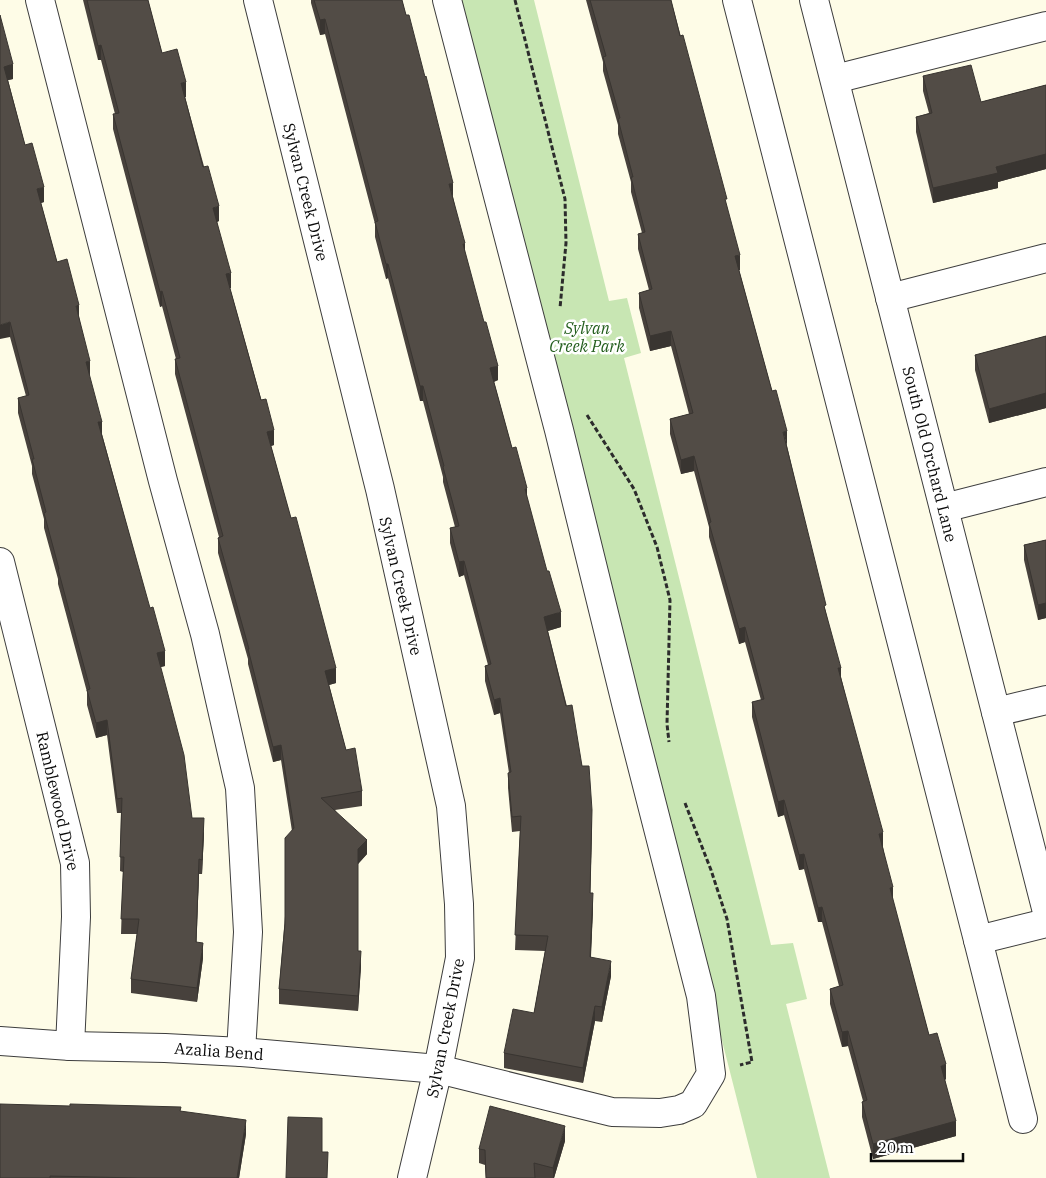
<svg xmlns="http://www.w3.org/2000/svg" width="1046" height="1178" font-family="'IBM Plex Serif',serif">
  <rect width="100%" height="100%" fill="#fefce7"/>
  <path fill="#c8e6b3" d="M457,0H534L609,301L627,298L641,353L624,358L771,945L793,943L807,999L786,1004L830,1178H757Z"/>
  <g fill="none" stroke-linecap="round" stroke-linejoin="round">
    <g stroke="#3d3d3d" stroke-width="30">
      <g id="minor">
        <path d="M40,0L163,481L205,634L240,788L248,932L241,1052"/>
        <path d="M258,0L380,489L451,806L459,904L460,958L438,1069L412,1178"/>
        <path d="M737,0L978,940L1046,923"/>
        <path d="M814,0L1046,908"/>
        <path d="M835,79L1046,26"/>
        <path d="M890,298L1046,258"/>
        <path d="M944,508L1046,482"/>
        <path d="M0,562L75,863L76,917L70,1046"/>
        <path d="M996,712L1046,700"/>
        <path d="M978,940L1023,1119"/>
        <path d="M0,1041L70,1046L165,1048L241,1052L438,1069L612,1112L660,1113L679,1110L693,1104L711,1074L701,996L627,707L559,430L447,0"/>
      </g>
    </g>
    <g stroke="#2c2c2c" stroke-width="3" stroke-dasharray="5 2.5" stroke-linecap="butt">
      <path d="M515,0L565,199L566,243L560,308"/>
      <path d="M587,415L634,489L657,547L670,600L667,724L669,742"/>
      <path d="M685,803L711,870L727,919L752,1062L740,1065"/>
    </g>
    <use href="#minor" stroke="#fff" stroke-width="28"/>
  </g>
  <g fill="#47413c">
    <path d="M83,0H148L162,53L186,97H185L219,221L217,222L231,288H230L274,445L271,446L336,683L329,685L346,750L362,791V806L335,810L367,854L358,864V951L361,966L358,1011L279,1004V989L292,831L281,760L273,762L248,664V659L218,553V538L219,537L175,374V359H176L162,306L160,307L113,129V114H115L101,60H98Z"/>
    <path d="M311,0H402L453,197L465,253L498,380L494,382L512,448L527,498L561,627L548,631L582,766L592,825L590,893L593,908L591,957L611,976L602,1022L595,1021L583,1083L504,1068V1053L534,1013L545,951L515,950L520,831L512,832L508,788V773H509L500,713L494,715L485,681V666L488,665L464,575L459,577L450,543V528L455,527L443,482V477L423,401H420L388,278L386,279L375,237V224L325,34L320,35L311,3Z"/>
    <path d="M586,0H671L727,207L740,270H739L787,446L841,677L883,847L893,901L929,1035L946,1079L945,1080L956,1136L873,1159L862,1117V1102L863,1101L848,1046L842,1047L830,1004V989L839,986L822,922H818L804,869L799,870L784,815L778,817L752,717V702L761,700L745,642L739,644L709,537V527L694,471L681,474L670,434V419L689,414L671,346L650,351L639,308V293L649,290L638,249V234L642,233L631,192V182L618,134V125L603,71V62Z"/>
    <path d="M0,15L13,79L8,80L25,145L44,202L41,203L57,262L79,317L90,375L89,376L102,434L165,666L160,667L192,818L204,833L202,874H199L196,942L203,958L197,1002L131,993V979L137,934H121L123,872L120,871L121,813H117L107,735L96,738L87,705V692L58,584V579L44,528V519L32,474V466L18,413V398L26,396L10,337Z"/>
    <path d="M923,76L981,102L1046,85V169L998,182V188L933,203L916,132V117L929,113L923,91Z"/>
    <path d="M1046,336V408L989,423L975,370V355Z"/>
    <path d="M1046,540V618L1038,620L1024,560V545Z"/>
    <path d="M70,1106L180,1111L246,1134L239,1178H0Z"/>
    <path d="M565,1141L554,1178H486L485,1165L479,1163V1149Z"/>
  </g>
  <g fill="#393531">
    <path d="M325,19V34L320,35V20Z"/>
    <path d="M101,45V60H98V46Z"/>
    <path d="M13,64V79L4,81V67Z"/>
    <path d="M186,82V97L181,98V83Z"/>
    <path d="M1046,154V169L998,182V188L933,203V188L996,167Z"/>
    <path d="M453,183V198L449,184Z"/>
    <path d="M44,187V202L37,204V189Z"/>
    <path d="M219,206V221L213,223V208Z"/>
    <path d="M465,243V258L463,244Z"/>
    <path d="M740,255V270L735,271V256Z"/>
    <path d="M386,264H388V278L386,279Z"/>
    <path d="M231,273V288L226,289V274Z"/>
    <path d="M162,291V306L160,307V292Z"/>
    <path d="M79,305V320L76,306Z"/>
    <path d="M10,322V337L0,339V325Z"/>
    <path d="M671,331V346L650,351V336Z"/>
    <path d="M90,361V375L86,377V362Z"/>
    <path d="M498,366V380L490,383V368Z"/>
    <rect x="420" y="386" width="3" height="15"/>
    <path d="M1046,393V408L989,423V409Z"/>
    <path d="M98,422H102V436Z"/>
    <path d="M274,430V445L267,447V432Z"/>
    <path d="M787,431V446L783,432Z"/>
    <path d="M694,456V471L681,474V460Z"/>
    <path d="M527,488V503L525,489Z"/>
    <path d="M464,561V575L459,577V562Z"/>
    <path d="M1046,603V618L1038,620V605Z"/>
    <path d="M561,612V627L544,632V617Z"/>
    <path d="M745,627V642L739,644V629Z"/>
    <path d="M165,651V666L157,668V653Z"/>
    <path d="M336,668V683L325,686V671Z"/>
    <path d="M838,668H841V683Z"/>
    <path d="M500,698V713L494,715V700Z"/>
    <path d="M107,720V735L96,738V723Z"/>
    <path d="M281,745V760L273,762V747Z"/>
    <path d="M784,800V815L778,817V802Z"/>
    <path d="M592,810V825L590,907V893Z"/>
    <path d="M204,818V833L202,874V860Z"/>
    <path d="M883,832V847L879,848V834Z"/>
    <path d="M367,840V854L358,864V849Z"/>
    <path d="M804,854V869L799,870V855Z"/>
    <path d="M199,859V874L196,957V942Z"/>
    <path d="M893,887V902L890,888Z"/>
    <path d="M593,893V908L590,972V957Z"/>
    <path d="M822,907V922H818V908Z"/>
    <path d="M203,943V958L197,1002V988Z"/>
    <path d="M361,951V966L358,1011V996Z"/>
    <path d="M611,961V976L602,1022V1007Z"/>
    <path d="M595,1006V1021L583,1083V1068Z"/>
    <path d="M848,1031V1046L842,1047V1032Z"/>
    <path d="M946,1064V1079L941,1081V1066Z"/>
    <path d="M246,1120V1134L239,1178H237Z"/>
    <path d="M956,1121V1136L873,1159V1144Z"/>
    <path d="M565,1126V1141L554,1178H553V1168Z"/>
  </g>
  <g fill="#524c46" stroke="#393531">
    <path d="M87,0H148L162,53L177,49L186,82L181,83L203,167L208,166L219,206L213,208L231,273L226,274L261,400L266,399L274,430L267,432L291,518L296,517L336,668L325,671L346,750L355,748L362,791L321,798L367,840L358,849V951H361L358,996L279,989L285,924V838L294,828L281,745L273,747L248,649H249L218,538L223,536L175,359L180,358L162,291L160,292L113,114L119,113L101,45L98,46Z"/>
    <path d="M314,0H402L406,15H409L425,77L426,76L453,183L449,184L465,243L463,244L484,322H486L498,366L490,368L512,448L516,447L527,488L525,489L547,571H549L561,612L544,617L566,706L572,705L582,766H589L592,810L590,893H593L590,957L611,961L602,1007L595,1006L583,1068L504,1053L513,1009L534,1013L548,936L515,935L521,816L512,817L508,773L511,772L500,698L494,700L485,666L491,664L464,561L459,562L450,528L459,526L443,467L444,466L423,386H420L388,264H386L375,222L378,221L325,19L320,20Z"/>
    <path d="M590,0H671L680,36L683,35L727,199H725L740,255L735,256L772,391L776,390L787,431L783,432L826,605L824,606L841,668H838L883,832L879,834L893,887L890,888L929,1035L937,1033L946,1064L941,1066L956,1121L873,1144L862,1102L867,1100L848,1031L842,1032L830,989L843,985L822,907L818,908L804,854L799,855L784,800L778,802L752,702L764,699L745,627L739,629L709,523L711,522L694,456L681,460L670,419L693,413L671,331L650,336L639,293L652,289L638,234L645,232L631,177H633L618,119L620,118L603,57L606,56Z"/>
    <path d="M0,15L13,64L4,67L25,145L32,143L44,187L37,189L57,262L67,259L79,305L76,306L90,361L86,362L102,422H98L150,608L153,607L165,651L157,653L184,755L192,818H204L202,860L199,859L196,942L203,943L197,988L131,979L139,919H121L124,857H120L122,798L117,799L107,720L96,723L87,690L90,689L58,569H59L44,513L46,512L32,459H34L18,398L29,395L10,322L0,325Z"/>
    <path d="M971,65L981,102L1046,85V154L996,167L998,173L933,188L916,117L932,113L923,76Z"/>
    <path d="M1046,336V393L989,409L975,355Z"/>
    <path d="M1046,540V603L1038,605L1024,545Z"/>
    <path d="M0,1104L70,1106V1104L181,1107L180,1111L246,1120L237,1178H137L50,1176V1178H0Z"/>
    <path d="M490,1106L565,1126L553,1168L534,1163L535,1178H486L485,1150L479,1149Z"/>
    <path d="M288,1117L322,1118V1152H328L327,1178H286Z"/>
  </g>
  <g text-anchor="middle" stroke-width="5" stroke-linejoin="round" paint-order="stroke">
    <g font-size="16" fill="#0a0a0a" stroke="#fff">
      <text transform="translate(306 192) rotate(76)" y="6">Sylvan Creek Drive</text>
      <text transform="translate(930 454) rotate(76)" y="6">South Old Orchard Lane</text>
      <text transform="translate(401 586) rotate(77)" y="6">Sylvan Creek Drive</text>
      <text transform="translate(58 801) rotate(77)" y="6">Ramblewood Drive</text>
      <text transform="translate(445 1028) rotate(-79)" y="6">Sylvan Creek Drive</text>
      <text transform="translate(219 1051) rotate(4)" y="6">Azalia Bend</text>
    </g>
    <g font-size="16" font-style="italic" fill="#235e1d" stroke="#fff">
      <text x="587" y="334">Sylvan<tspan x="587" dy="18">Creek Park</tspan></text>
    </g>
  </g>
  <path d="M871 1153v8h92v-8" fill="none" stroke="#0a0a0a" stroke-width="2.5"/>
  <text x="878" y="1153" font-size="15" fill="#0a0a0a" stroke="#ffffff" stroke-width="4" paint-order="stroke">20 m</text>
</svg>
